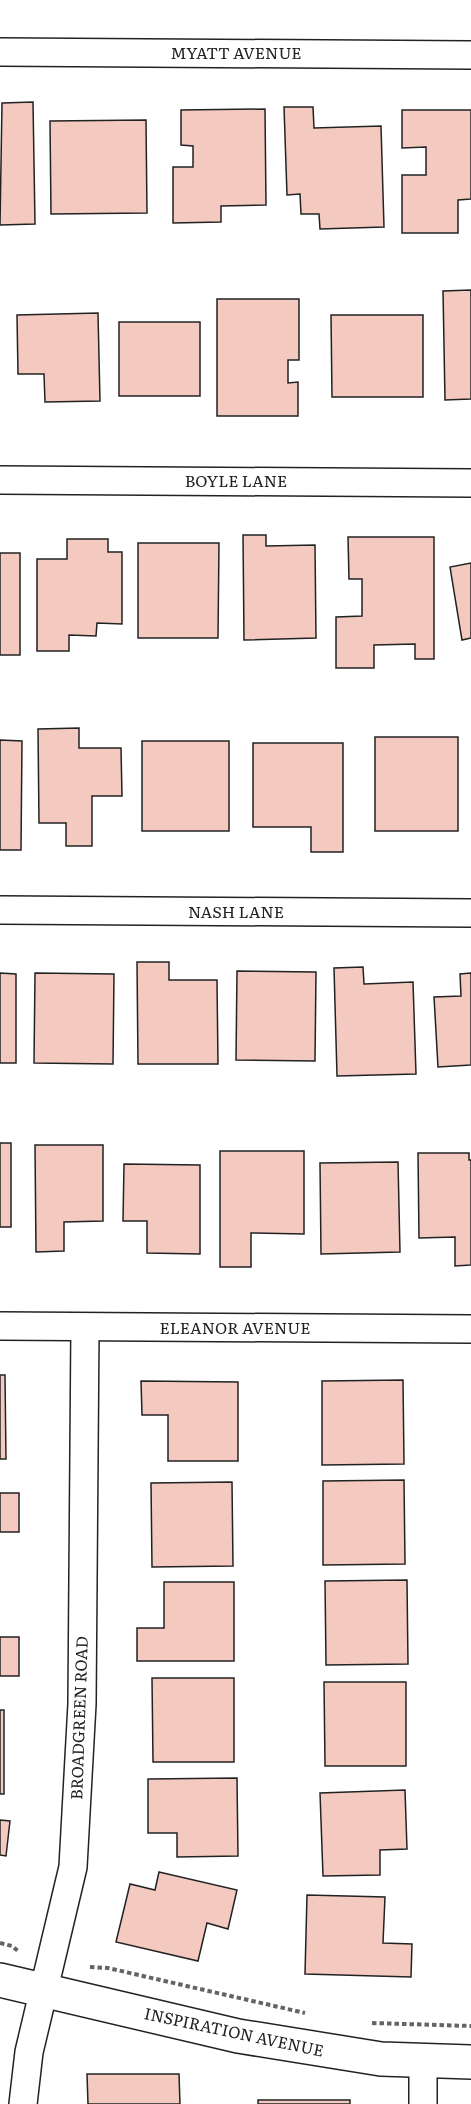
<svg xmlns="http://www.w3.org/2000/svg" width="471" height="2104" font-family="Literata,serif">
  <rect width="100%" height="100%" fill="#fff"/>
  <g fill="#f3c9c0" stroke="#222" stroke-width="1.5">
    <path d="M33,102L35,224L0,225L2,103Z"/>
    <path d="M284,107H313L314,128L381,126L384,227L320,229L319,214H301L300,194L287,195Z"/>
    <path d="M265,109L266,205L221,206V222L173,223V167H193V146L181,145V110Z"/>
    <path d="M402,110H471V199L458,200V233H402V175H426V147L402,148Z"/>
    <path d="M146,120L147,213L51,214L50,121Z"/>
    <path d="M471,290V399L445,400L443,291Z"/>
    <path d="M217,299H299V360H288V383L298,382V416H217Z"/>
    <path d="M98,313L100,401L45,402L44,374H18L17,315Z"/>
    <path d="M331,315H423V397H332Z"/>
    <rect x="119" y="322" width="81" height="74"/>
    <path d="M243,535H266V546L315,545L316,638L244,640Z"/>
    <path d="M348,537H434V659H415V644L374,645V668H336V617L362,616V579H349Z"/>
    <path d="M67,539H108V552H122V624L97,623L96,636L69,635V651H37V559H67Z"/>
    <path d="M138,543H219L218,638H138Z"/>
    <rect x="0" y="553" width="20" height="102"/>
    <path d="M471,563V638L462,640L450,567Z"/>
    <path d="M79,728V748H121L122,796H92V846H66V823H39L38,729Z"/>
    <rect x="375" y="737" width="83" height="94"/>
    <path d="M0,740L22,741L21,850H0Z"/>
    <rect x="142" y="741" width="87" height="90"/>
    <path d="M253,743H343V852H311V827H253Z"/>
    <path d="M137,962H169V980H217L218,1064H138Z"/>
    <path d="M363,967L364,984L413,982L416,1074L337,1076L334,968Z"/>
    <path d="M237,971L316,972L315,1061L236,1060Z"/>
    <path d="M0,973L16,974V1063H0Z"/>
    <path d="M35,973L114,974L113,1064L34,1063Z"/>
    <path d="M471,973V1065L438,1067L434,997L461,996L460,974Z"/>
    <rect x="0" y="1143" width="11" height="84"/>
    <path d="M35,1145H103V1221L64,1222V1251L36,1252Z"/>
    <path d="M220,1151H304V1234L251,1233V1267H220Z"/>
    <path d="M418,1153H469V1160H471V1265L455,1266V1237L419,1238Z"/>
    <path d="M398,1162L400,1252L321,1254L320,1163Z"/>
    <path d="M124,1164L200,1165V1254L147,1253V1221H123Z"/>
    <path d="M0,1375H5L6,1459H0Z"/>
    <path d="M403,1380L404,1464L322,1465V1381Z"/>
    <path d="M141,1381L238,1382V1461H168V1415H142Z"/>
    <path d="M404,1480L405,1564L323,1565V1481Z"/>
    <path d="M232,1482L233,1566L152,1567L151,1483Z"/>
    <rect x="0" y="1493" width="19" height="39"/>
    <path d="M407,1580L408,1664L326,1665L325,1581Z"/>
    <path d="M164,1582H234V1661H137V1628H164Z"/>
    <rect x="0" y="1637" width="19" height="39"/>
    <path d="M152,1678H234V1762H153Z"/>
    <path d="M324,1682H406V1766H325Z"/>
    <rect x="0" y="1710" width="4" height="84"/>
    <path d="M237,1778L238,1856L177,1857V1833H148V1779Z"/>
    <path d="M405,1790L407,1849L380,1850V1875L323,1876L320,1793Z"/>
    <path d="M0,1820L10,1821L6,1856L0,1855Z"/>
    <path d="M159,1872L237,1890L228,1929L207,1923L198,1961L116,1942L130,1884L155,1890Z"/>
    <path d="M307,1895L385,1897L383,1943L412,1944L411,1977L305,1974Z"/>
    <path d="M87,2074H179L180,2104H88Z"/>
    <rect x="258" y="2100" width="92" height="4"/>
  </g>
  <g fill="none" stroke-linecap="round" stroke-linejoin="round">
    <g stroke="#222" stroke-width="30">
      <g id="minor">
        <path d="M0,52L471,55"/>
        <path d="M0,480L471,483"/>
        <path d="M0,910L471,913"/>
        <path d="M0,1326L471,1329"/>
        <path d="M23,2104L29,2052L73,1867L82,1704L85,1327"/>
        <path d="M423,2104V2061"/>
      </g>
    </g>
    <g stroke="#222" stroke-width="36">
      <path id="tertiary" d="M0,1980L238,2036L381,2059L471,2062"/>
    </g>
    <g stroke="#646464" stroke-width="4" stroke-dasharray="4.5 3" stroke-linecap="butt">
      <path d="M0,1943L12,1946L18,1951"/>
      <path d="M90,1967L108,1968L305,2013"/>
      <path d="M372,2023L471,2026"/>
    </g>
    <use href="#minor" stroke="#fff" stroke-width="27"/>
    <use href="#tertiary" stroke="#fff" stroke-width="33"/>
  </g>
  <g text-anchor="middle" stroke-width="4.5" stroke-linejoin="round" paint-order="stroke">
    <g font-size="16" fill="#222" stroke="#fff">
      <text x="236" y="59">MYATT AVENUE</text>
      <text x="236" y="487">BOYLE LANE</text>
      <text x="236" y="918">NASH LANE</text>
      <text x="235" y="1334">ELEANOR AVENUE</text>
      <text transform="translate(79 1718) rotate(-88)" y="6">BROADGREEN ROAD</text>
      <text transform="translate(234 2032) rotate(12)" y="6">INSPIRATION AVENUE</text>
    </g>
  </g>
</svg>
